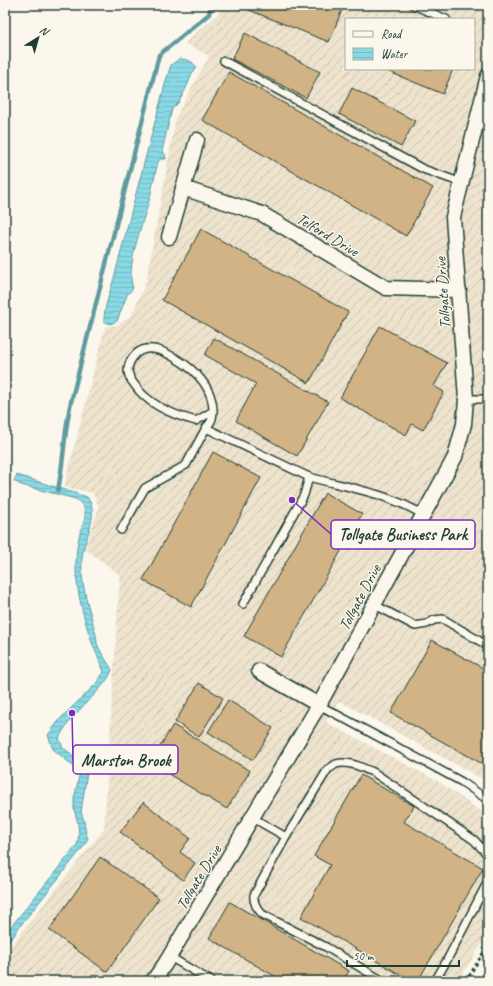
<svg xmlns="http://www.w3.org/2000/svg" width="493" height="986" font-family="Caveat,sans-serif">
  <defs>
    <pattern id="industrial-furrows" width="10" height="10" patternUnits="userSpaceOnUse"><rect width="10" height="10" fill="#eee3cd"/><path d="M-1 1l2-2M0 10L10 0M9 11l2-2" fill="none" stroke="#ccc4b1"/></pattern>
    <pattern id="water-rules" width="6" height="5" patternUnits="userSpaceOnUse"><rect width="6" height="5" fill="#89d9e5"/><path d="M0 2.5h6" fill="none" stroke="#76bbc5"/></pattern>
  </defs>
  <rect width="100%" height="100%" fill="#fbf7ec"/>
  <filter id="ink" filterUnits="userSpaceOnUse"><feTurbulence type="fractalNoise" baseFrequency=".025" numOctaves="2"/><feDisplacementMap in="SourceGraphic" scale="8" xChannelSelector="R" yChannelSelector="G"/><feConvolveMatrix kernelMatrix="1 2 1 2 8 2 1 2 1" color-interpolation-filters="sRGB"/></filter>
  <g filter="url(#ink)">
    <path fill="url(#industrial-furrows)" fill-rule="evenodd" d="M222,5H488V782L339,701L326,722L439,782L488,816V934L458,981H5V953L104,829L120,575L85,549L99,507L93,493L64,487L105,327L118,325L131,316L146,282L176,117L209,56L185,43L219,13ZM346,19H474V69H346Z"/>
    <g fill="url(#water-rules)" stroke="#5f9b9e">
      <path d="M179,59C187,59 193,61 197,68L192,73L188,84L179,102L172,109L162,151L165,154L166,159H160L158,162C155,175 152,188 149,201C143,222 125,268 133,288L127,295L117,321L110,324L104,321C103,309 114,281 117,267C133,204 150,141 167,77L171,65Z"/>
      <path d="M17,475L87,497C101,515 83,539 82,559C80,584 89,607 95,631C97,636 96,642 98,646C102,655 108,662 112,670C108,681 100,688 93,696C80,709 67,722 59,738L63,748L83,762L87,772L81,812L84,821L86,834L88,838L84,846L57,880L16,931L14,936L5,945V934L77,845L79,835L78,823L74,809V799L80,772L53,749L48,735L61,718L95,685L104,672C100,660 94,649 90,637C80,605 71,571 79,537C83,521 92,511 76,499L21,485L14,481Z"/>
    </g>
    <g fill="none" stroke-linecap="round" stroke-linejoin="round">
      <path stroke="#5f9b9e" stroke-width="4.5" d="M58,490C64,461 64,431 71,402L159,55L209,14L211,5"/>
    </g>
    <g fill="#d1b385" stroke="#1f3d34">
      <path d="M251,5H344L329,42L249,10Z"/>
      <path d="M245,33L320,72L306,98L232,59Z"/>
      <path d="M382,69H453L443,94Z"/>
      <path d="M229,72L433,188L406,236L202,120Z"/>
      <path d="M352,88L415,121L401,147L339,114Z"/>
      <path d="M201,229L348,312L309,383L162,300Z"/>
      <path d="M380,326L447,363L434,386L444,392L423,430L412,424L406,435L340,398Z"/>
      <path d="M214,338L328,402L297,456L236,421L256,384L205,355Z"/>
      <path d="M213,452L261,478L191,607L143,580Z"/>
      <path d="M325,493L362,514L281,657L244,636Z"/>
      <path d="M432,640L488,671V767L391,713Z"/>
      <path d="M199,683L223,698L199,737L175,722Z"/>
      <path d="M228,700L273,728L253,760L208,732Z"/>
      <path d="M173,725L250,771L227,809L150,763Z"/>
      <path d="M361,775L414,806L404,822L483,868L418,981H411L301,917L330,865L314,856Z"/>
      <path d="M143,802L190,838L180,852L195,863L183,880L120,832Z"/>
      <path d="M100,857L159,898L107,972L49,930Z"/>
      <path d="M230,902L349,971L343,981H283L209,938Z"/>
    </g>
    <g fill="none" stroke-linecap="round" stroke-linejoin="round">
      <g stroke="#1f3d34" stroke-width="10">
        <g id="lane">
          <path d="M413,5L446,19"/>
          <path d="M224,61L423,169L462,183"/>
          <path d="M466,399H488"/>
          <path d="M206,428C207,426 210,424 211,421C213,418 213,413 213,409C212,387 195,370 177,359C168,354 157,347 146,349C139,350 133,356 130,362C126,370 129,378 134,384C147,404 173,415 196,421L213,411"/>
          <path d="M121,530L145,488L186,465L206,428L309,477"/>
          <path d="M243,604L304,495L309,477C346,487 391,494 423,515"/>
          <path d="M375,605L415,626L427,624L434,620L443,619L488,646"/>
          <path d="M319,705L462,782L488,800"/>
          <path d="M253,818L286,837"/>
          <path d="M170,957L211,981"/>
          <path d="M383,981L326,947L262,914C257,908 253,903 254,895L286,837L328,769C331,768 334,765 336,764C348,760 362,768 373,772L474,840L488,855"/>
          <path d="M435,981L446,962L488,881"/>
        </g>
      </g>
      <g stroke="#1f3d34" stroke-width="17">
        <g id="street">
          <path d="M183,188L262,214L386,288L459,290"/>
          <path d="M169,237L197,140"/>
          <path d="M259,671L319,705"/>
          <path d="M153,981L165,964L319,705L455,457L464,424L466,399L453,217L488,76"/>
        </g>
      </g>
      <path stroke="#1f3d34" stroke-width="2.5" stroke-dasharray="3 3" stroke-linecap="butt" d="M466,981L488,945"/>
      <use href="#lane" stroke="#fbf7ec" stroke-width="7"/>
      <use href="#street" stroke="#fbf7ec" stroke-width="14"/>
    </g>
  </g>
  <g text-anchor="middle" stroke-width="3" stroke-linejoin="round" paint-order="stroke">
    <g font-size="16" fill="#1f3d34" stroke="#fbf7ec">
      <text transform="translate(328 234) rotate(31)" y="6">Telford Drive</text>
      <text transform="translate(442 293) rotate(-94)" y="6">Tollgate Drive</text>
      <text transform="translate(359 597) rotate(-62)" y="6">Tollgate Drive</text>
      <text transform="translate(198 877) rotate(-59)" y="6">Tollgate Drive</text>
    </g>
  </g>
  <path fill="none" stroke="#7b2cbf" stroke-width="1.5" d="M292 500L331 534M72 713L73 760"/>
  <g fill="#7b2cbf" stroke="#fbf7ec" stroke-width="1.5">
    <circle cx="292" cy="500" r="4"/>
    <circle cx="72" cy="713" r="4"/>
  </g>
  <g fill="#fbf7ec" stroke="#7b2cbf" stroke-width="1.5">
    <rect x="331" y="520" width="144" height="29" rx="4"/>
    <rect x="73" y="745" width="105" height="29" rx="4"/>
  </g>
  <g font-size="17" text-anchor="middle" font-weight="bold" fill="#1f3d34">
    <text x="403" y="540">Tollgate Business Park</text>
    <text x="126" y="766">Marston Brook</text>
  </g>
  <rect width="493" height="986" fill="none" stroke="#fbf7ec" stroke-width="20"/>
  <rect x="10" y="10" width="473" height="966" fill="none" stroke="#1f3d34" stroke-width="1.5" filter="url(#ink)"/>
  <rect x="345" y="18" width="130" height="52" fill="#fbf7ec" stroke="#a3ada2"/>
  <rect x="353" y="31" width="20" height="6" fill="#fbf7ec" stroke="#a3ada2"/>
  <text x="381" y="38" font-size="12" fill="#1f3d34">Road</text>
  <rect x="353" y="48" width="20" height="12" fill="url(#water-rules)" stroke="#a3ada2"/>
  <text x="381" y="58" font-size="12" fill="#1f3d34">Water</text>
  <g transform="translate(38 38) rotate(37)" stroke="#fbf7ec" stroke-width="3" paint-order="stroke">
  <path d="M0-3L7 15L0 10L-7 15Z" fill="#1f3d34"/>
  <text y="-6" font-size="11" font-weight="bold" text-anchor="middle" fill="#1f3d34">N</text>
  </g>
  <path d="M347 960v6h112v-6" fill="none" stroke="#1f3d34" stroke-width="2"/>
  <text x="353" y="960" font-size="12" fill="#1f3d34" stroke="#fbf7ec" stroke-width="3" paint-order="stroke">50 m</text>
</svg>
